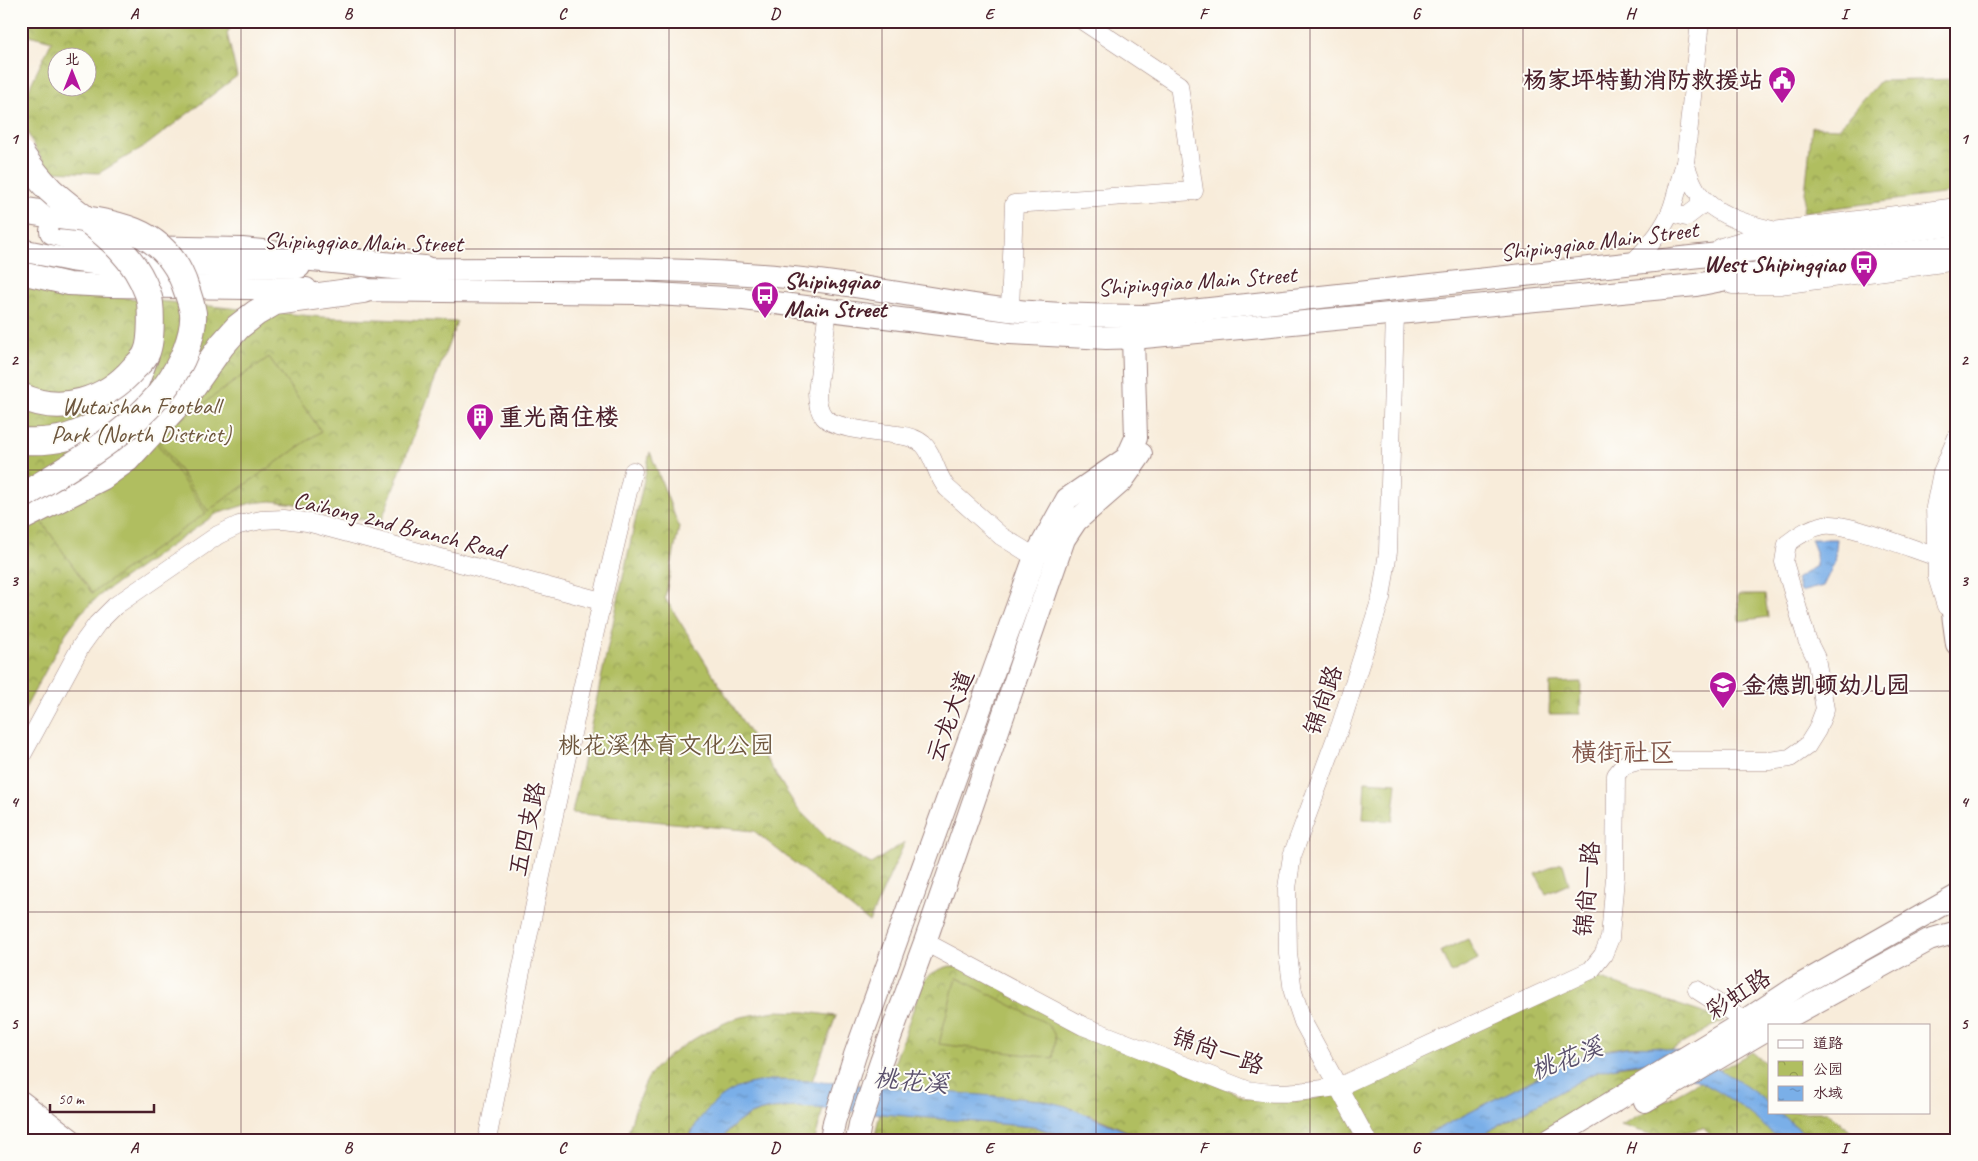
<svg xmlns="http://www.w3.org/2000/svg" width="1978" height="1161" font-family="Caveat,'LXGW WenKai TC',sans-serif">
  <defs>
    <pattern id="park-crowns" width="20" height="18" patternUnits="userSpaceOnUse" patternTransform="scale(1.25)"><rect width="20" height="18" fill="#b0be60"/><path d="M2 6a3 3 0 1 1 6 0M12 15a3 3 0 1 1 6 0" fill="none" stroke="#919a4f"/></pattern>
    <pattern id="water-ripples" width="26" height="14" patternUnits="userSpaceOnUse" patternTransform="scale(1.25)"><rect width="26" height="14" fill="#7aafe8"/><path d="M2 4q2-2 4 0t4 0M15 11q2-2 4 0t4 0" fill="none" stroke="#668ebc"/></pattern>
  </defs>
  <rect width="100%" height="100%" fill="#fdfcf7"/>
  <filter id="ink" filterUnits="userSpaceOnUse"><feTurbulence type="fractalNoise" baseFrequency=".02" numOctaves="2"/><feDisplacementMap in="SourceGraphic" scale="10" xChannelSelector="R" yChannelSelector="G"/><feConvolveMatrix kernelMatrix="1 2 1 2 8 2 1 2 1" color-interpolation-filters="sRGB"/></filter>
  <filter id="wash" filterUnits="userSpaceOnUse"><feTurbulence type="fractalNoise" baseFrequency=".0096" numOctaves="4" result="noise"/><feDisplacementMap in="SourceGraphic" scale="20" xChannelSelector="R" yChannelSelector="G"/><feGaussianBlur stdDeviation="1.12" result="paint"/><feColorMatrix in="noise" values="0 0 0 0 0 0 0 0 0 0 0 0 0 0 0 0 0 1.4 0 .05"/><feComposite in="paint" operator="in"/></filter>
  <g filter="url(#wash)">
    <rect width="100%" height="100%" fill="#f8ecda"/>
    <g fill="url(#park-crowns)" stroke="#7d6e46" fill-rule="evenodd">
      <path d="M21,21H235L227,33L237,76L148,144L99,173L51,171C36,153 22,129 24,105C25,93 46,54 52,41L21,33ZM58,58H88V88H58Z"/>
      <path d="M1957,79V192L1803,212L1812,127L1839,128L1880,81Z"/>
      <path d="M21,282L78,293L322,317L457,322L380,524L312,506L271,501L251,503L216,514L100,595L81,613L66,633L21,716Z"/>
      <path d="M650,452L679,527L665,598L797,808L828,839L871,864L905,842L869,922L754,831L572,813Z"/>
      <path d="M1581,682L1580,714H1549L1550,683Z"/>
      <path d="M1365,781L1397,783L1393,821L1363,819Z"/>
      <path d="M950,966L960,967L1244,1097C1270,1103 1291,1103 1317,1098L1595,977L1724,1020L1671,1050C1637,1042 1599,1048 1568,1062L1416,1140H1147L1091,1115L886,1087L923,981C931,973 939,969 950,966Z"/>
      <path d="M775,1011L806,1012L836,1016L812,1081L770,1080L692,1129L689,1140H626C632,1119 638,1097 648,1078C661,1055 716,1024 741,1017C752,1015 764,1013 775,1011Z"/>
      <path d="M1752,1052L1769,1066V1112H1827L1861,1140H1716L1703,1128L1662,1138L1621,1125Z"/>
      <path d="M1648,1063L1593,1103L1533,1140H1472L1592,1074L1607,1068Z"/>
      <path d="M801,1107L823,1108L815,1140H721C743,1110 767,1108 801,1107Z"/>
      <path d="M880,1113L1035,1127L1076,1140H874Z"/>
    </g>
    <g fill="#b0be60" stroke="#7d6e46">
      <path d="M269,357L321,431L208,511L156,437Z"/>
      <path d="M154,439L206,513L92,593L40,519Z"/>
      <path d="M1738,595H1765L1768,617L1739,621Z"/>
      <path d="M1561,863L1563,864L1569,884L1546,894L1536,874Z"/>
      <path d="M1468,939L1478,959L1451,973L1441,951Z"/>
      <path d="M956,977L1044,1022C1059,1034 1055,1041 1053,1058L939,1044Z"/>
    </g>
    <g fill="url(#water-ripples)" stroke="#62678a">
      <path d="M1811,539H1837L1834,564L1823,586L1800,592L1796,579L1816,566V552Z"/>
      <path d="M1627,1047C1638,1047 1648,1046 1659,1047C1696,1053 1741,1080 1769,1104V1112H1779L1812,1140H1780C1749,1113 1730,1095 1692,1078C1684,1074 1676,1069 1667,1067C1644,1059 1614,1066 1592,1074L1472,1140H1416L1568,1062L1586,1054Z"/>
      <path d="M770,1080L812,1081L1041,1100L1066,1106L1147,1140H1076L1035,1127L801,1107C767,1108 743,1110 721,1140H689C696,1117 718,1096 740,1087C749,1083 760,1082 770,1080Z"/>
    </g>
  </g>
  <g filter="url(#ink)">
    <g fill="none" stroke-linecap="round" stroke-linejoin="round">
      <g stroke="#a18682" stroke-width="19">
        <g id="minor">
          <path d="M1685,163L1700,21"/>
          <path d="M1672,209L1676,214L1686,217L1699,207L1700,196"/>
          <path d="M1721,247L1773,231L1957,207"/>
          <path d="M1631,264C1648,248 1664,230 1672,208C1677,193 1680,178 1685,163C1689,174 1692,186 1700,195C1715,215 1749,225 1772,230"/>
          <path d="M1732,285H1780L1957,261"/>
          <path d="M828,309L817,392C817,401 818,410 824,417C836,430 880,432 898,435C906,436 916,438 923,444C933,453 936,475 947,488L1001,536L1035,557"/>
          <path d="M1010,310L1014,204L1194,191L1179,85L1083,21"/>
          <path d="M1946,606L1937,577L1935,507L1942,472L1957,437"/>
          <path d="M21,757L81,646L97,624L115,606L218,535L239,525L261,520L284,519L307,522L601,601"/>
          <path d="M925,942L1083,1026L1247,1090C1283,1096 1304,1091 1338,1087L1591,970L1603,955L1610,938L1615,877L1616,775L1624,765L1638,761H1769L1790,758L1807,746L1817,730L1825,709L1816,658L1807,640L1784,562L1787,544C1798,535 1809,528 1824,525C1847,522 1912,549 1937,557"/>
          <path d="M1697,990L1746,1021"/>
          <path d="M487,1140C531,916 579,693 633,471"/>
          <path d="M1367,1140L1303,1022L1293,992L1288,954L1287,888L1292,856L1341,724L1381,598L1388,552L1395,314"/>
        </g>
      </g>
      <g stroke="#a18682" stroke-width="24">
        <g id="major">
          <path d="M21,250L70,260L109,265L299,267"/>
          <path d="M406,269C519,270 633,266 747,274C835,279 922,299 1009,310C1054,315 1100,316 1145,316L1774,248L1957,224"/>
          <path d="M21,273L69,284L110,286L306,289"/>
          <path d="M346,290L638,293L744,299L1010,333L1106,338L1144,337L1696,285L1778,269L1957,246"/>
          <path d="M1957,482C1945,536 1949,590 1957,644"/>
          <path d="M1774,1025L1929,940L1957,932"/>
          <path d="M1645,1101L1769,1028"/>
          <path d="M21,1102L71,1140"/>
          <path d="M21,1123L43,1140"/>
          <path d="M831,1140L834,1122L855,1055L1035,557L1067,499L1127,458L1136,438L1133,338"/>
          <path d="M857,1140L860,1124L881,1062L925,942L1064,539L1076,521L1122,481L1141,454"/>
          <path d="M1550,1140L1736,1027L1795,988L1957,896"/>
        </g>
      </g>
      <g stroke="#a18682" stroke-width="28">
        <g id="highway">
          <path d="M21,210L59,216"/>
          <path d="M53,231L97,245L135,249L242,251L424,269"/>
          <path d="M21,441C56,443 80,437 108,416C115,410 125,402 130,394C137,382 141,367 146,355"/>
          <path d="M21,518L102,477L127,459L188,393L222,345L238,327L256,313L275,302L363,290"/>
        </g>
      </g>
      <use href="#minor" stroke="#fff" stroke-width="18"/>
      <use href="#major" stroke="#fff" stroke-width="22"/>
      <use href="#highway" stroke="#fff" stroke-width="26"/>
      <g stroke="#a18682" stroke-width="28" stroke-linecap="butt">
        <g id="highway-bridge">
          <path d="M21,154C30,167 39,179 50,190C86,223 130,243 148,294C152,305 152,343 146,354C144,359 138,364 134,368C106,401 60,415 21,396"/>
          <path d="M21,497C81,459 159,420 186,350C190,339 194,325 193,313C191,301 187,291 183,280C161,226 109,222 59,216"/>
        </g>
      </g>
      <use href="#highway-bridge" stroke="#fff" stroke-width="26"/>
    </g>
  </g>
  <path fill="none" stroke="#4a1f2b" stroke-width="1" stroke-opacity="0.55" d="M241,21V1140M455,21V1140M669,21V1140M882,21V1140M1096,21V1140M1310,21V1140M1523,21V1140M1737,21V1140M21,249H1957M21,470H1957M21,691H1957M21,912H1957"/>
  <defs>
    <g id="civic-pin" transform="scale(1.4375)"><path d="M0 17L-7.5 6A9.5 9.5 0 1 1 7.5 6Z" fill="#b5179e" stroke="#fdfcf7"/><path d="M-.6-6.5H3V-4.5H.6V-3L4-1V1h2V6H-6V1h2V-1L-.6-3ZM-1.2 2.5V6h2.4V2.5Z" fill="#fff"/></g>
    <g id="bus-pin" transform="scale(1.4375)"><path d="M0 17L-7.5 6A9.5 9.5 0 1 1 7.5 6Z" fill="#b5179e" stroke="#fdfcf7"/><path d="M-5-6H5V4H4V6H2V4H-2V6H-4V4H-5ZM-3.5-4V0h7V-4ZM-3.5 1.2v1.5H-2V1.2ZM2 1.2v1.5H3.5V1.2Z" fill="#fff"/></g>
    <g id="building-pin" transform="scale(1.4375)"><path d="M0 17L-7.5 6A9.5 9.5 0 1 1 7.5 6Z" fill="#b5179e" stroke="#fdfcf7"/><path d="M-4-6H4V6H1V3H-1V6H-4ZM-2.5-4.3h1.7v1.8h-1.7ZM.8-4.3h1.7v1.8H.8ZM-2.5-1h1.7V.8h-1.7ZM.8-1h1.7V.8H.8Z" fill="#fff"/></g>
    <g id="school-pin" transform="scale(1.4375)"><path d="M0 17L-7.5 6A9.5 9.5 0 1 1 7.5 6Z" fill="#b5179e" stroke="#fdfcf7"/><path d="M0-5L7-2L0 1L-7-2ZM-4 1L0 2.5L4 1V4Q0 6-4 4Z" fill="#fff"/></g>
  </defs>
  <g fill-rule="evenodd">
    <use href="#civic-pin" x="1782" y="80"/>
    <use href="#bus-pin" x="1864" y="264"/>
    <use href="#bus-pin" x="765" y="295"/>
    <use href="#building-pin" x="480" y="417"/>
    <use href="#school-pin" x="1723" y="685"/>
  </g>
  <g text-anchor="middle" stroke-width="4" stroke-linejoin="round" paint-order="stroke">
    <g font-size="24" font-weight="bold" fill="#4a1f2b" stroke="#fdfcf7" text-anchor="start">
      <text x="1763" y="88" text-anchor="end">杨家坪特勤消防救援站</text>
      <text x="1845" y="272" text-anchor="end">West Shipingqiao</text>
      <text x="784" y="289">Shipingqiao<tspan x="784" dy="28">Main Street</tspan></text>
      <text x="499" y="425">重光商住楼</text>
      <text x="1742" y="693">金德凯顿幼儿园</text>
    </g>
    <g font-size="24" fill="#4a1f2b" stroke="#fdfcf7">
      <text transform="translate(1599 241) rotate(-7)" y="8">Shipingqiao Main Street</text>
      <text transform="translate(363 242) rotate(1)" y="8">Shipingqiao Main Street</text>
      <text transform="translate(1197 281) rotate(-4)" y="8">Shipingqiao Main Street</text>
      <text transform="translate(399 525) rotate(14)" y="8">Caihong 2nd Branch Road</text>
      <text transform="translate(1323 700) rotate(-71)" y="8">锦尚路</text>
      <text transform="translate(950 716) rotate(-70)" y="8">云龙大道</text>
      <text transform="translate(527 829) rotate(-78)" y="8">五四支路</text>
      <text transform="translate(1587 889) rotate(-85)" y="8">锦尚一路</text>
      <text transform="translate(1738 994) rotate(-33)" y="8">彩虹路</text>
      <text transform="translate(1218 1051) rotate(19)" y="8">锦尚一路</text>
    </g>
    <g font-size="24" fill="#6e573e" stroke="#fdfcf7">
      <text x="141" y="414">Wutaishan Football<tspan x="141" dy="28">Park (North District)</tspan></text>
      <text x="666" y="753">桃花溪体育文化公园</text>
    </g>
    <g font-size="25" font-style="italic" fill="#5b516d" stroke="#fdfcf7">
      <text transform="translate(1566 1058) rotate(-21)" y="9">桃花溪</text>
      <text transform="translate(911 1080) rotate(5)" y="9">桃花溪</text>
    </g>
    <g font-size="26" fill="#815448" stroke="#fdfcf7">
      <text x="1623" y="761">横街社区</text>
    </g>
  </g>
  <rect width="1978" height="1161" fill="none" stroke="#fdfcf7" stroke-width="55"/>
  <rect x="1768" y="1024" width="162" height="90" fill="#fdfcf7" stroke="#b5a4a5"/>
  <rect x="1778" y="1040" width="25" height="8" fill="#ffffff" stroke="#b5a4a5"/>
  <text x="1813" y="1048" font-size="15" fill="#4a1f2b">道路</text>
  <rect x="1778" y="1061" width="25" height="15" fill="url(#park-crowns)" stroke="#b5a4a5"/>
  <text x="1813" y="1074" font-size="15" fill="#4a1f2b">公园</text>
  <rect x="1778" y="1086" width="25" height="15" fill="url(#water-ripples)" stroke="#b5a4a5"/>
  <text x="1813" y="1098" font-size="15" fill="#4a1f2b">水域</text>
  <g transform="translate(72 72)"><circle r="24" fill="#fdfcf7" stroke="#b5a4a5"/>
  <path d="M0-4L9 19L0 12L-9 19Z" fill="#b5179e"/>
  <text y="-8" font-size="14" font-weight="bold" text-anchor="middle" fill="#4a1f2b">北</text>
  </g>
  <path d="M50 1104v8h104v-8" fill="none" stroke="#4a1f2b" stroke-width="2.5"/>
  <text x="58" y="1104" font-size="15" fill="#4a1f2b" stroke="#fdfcf7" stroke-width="4" paint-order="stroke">50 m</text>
  <rect x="28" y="28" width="1922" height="1106" fill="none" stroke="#4a1f2b" stroke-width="2"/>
  <g font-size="16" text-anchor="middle" font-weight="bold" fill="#4a1f2b">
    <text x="134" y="19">A</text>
    <text x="348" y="19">B</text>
    <text x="562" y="19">C</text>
    <text x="775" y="19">D</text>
    <text x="989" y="19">E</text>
    <text x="1203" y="19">F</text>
    <text x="1416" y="19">G</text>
    <text x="1630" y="19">H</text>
    <text x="1844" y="19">I</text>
    <text x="14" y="144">1</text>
    <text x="1964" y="144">1</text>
    <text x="14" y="365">2</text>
    <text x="1964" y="365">2</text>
    <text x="14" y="586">3</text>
    <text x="1964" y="586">3</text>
    <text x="14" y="807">4</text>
    <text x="1964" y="807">4</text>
    <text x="14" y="1029">5</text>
    <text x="1964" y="1029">5</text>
    <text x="134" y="1153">A</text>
    <text x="348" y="1153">B</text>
    <text x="562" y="1153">C</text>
    <text x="775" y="1153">D</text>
    <text x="989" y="1153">E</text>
    <text x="1203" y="1153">F</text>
    <text x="1416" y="1153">G</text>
    <text x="1630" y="1153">H</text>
    <text x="1844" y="1153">I</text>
  </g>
</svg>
